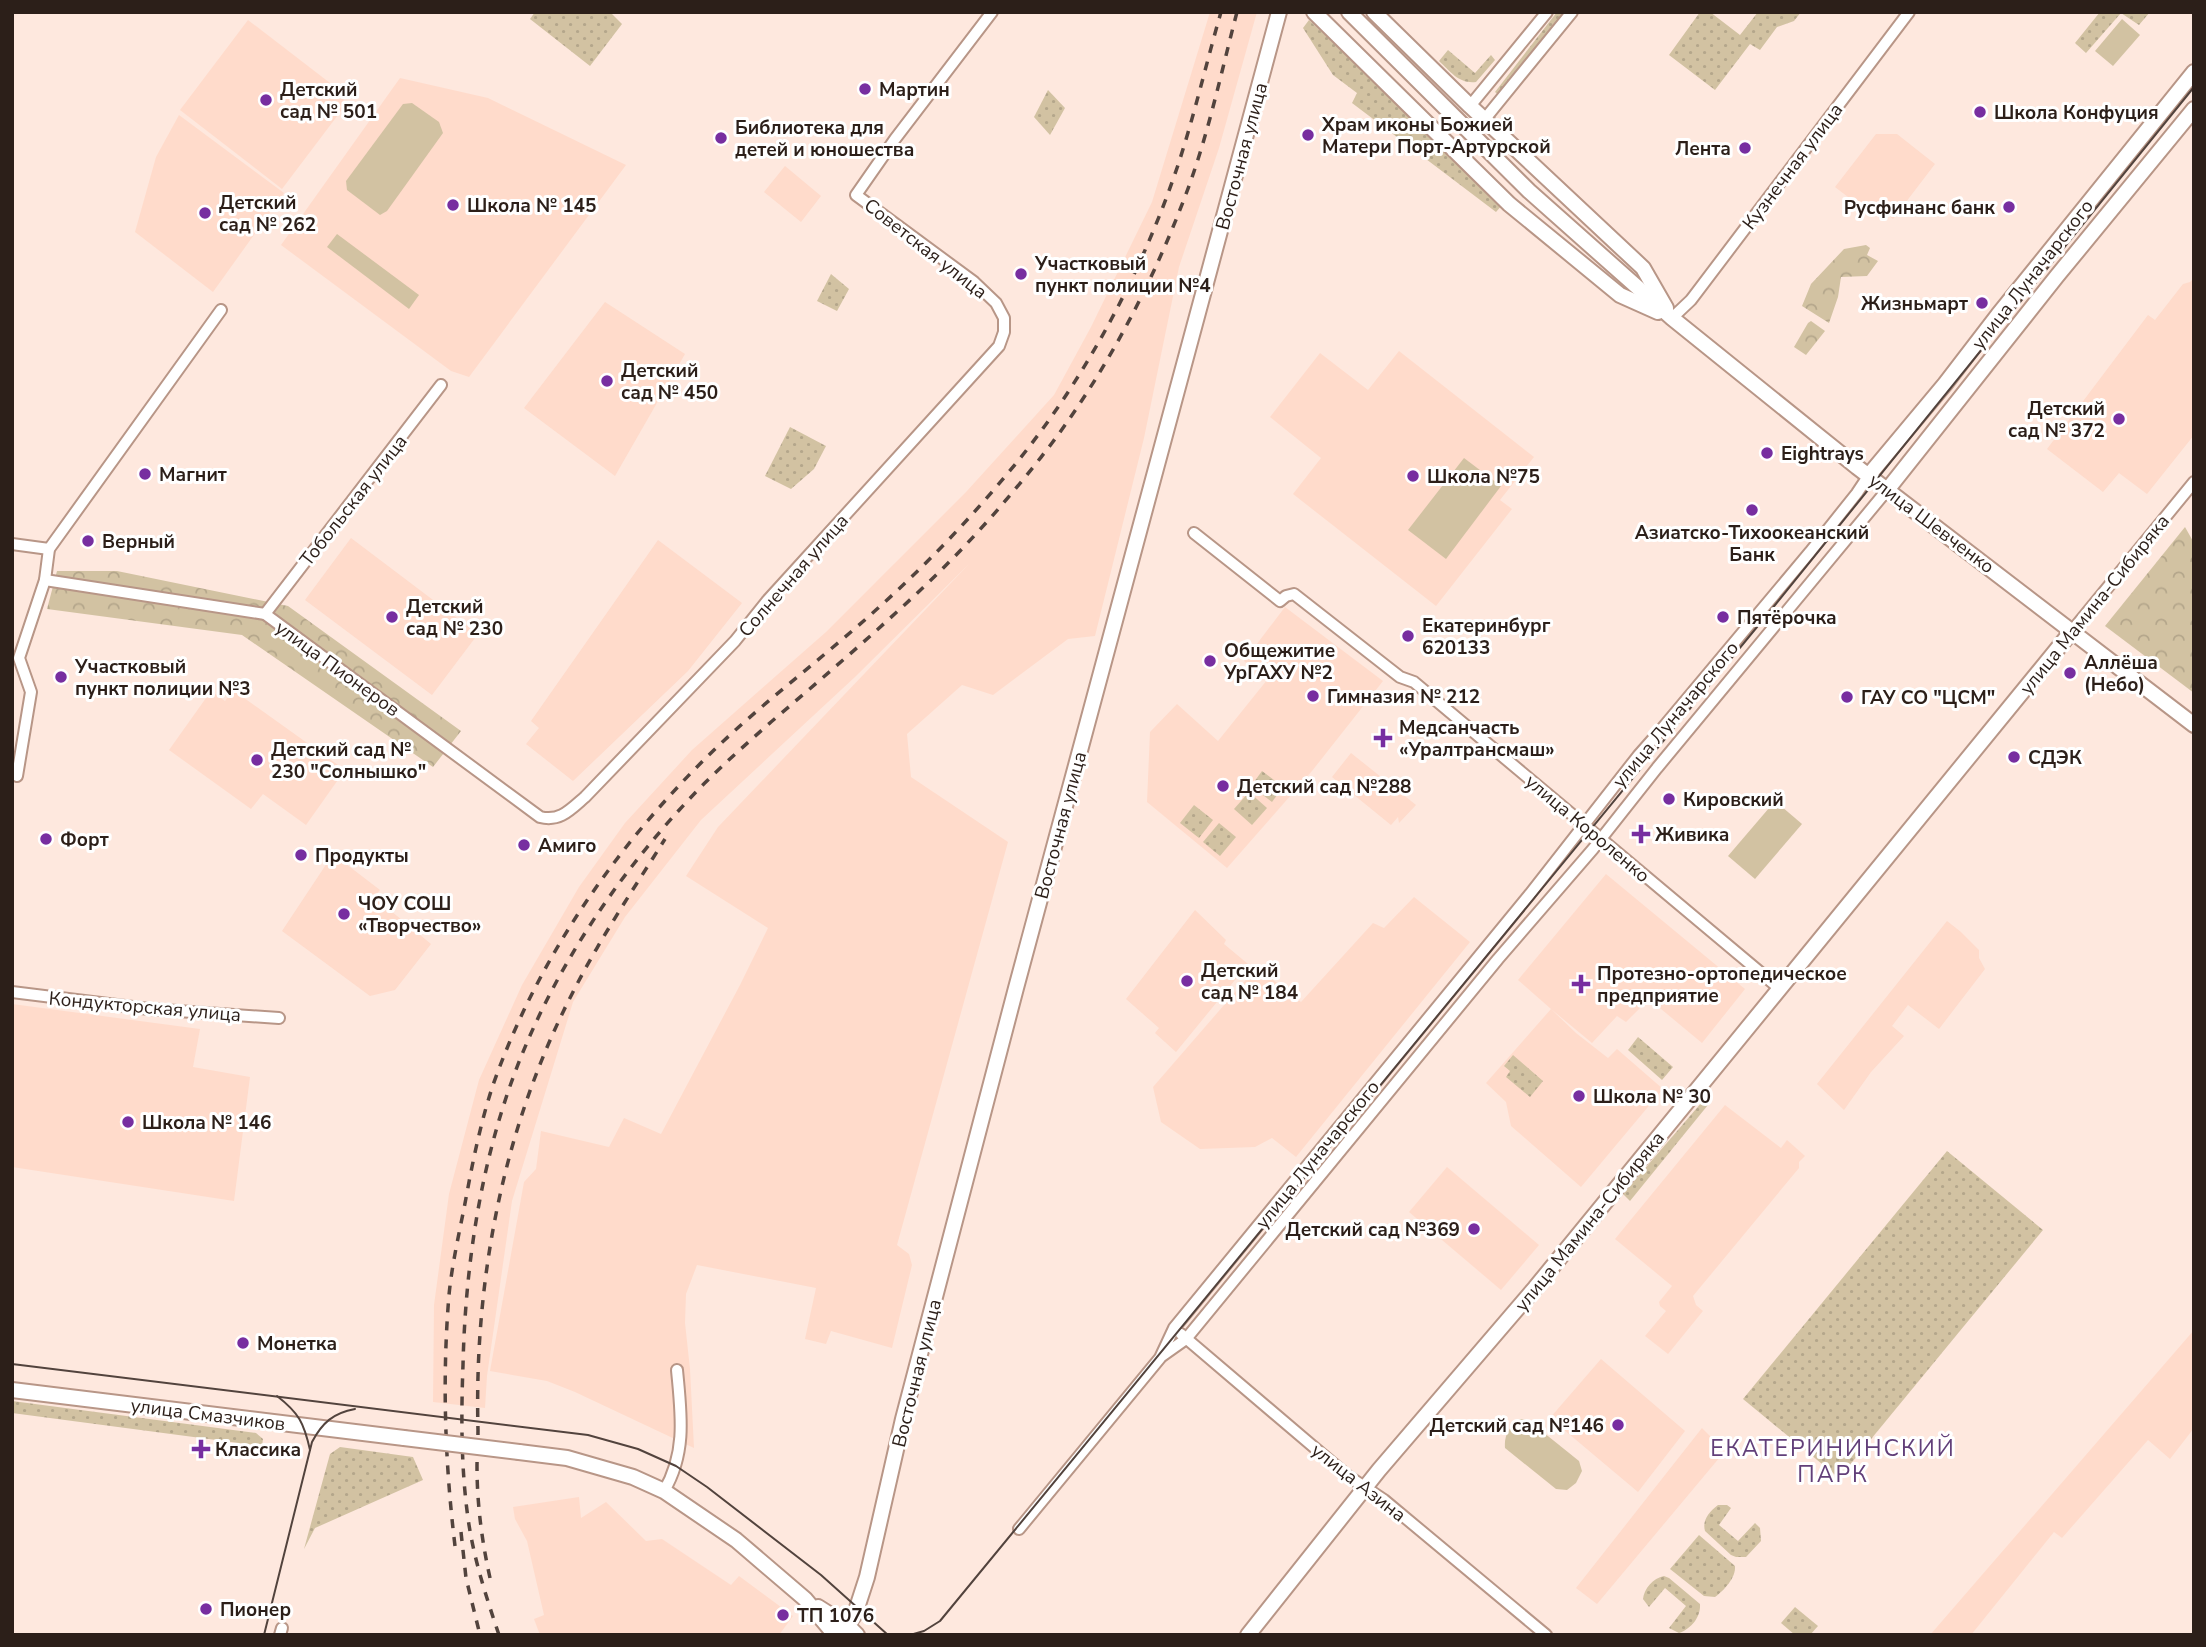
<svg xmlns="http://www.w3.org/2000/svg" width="2206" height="1647" font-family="'Nunito Sans',sans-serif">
  <defs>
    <pattern id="green-dots" width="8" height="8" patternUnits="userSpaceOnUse" patternTransform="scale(1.75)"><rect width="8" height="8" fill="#d2c2a2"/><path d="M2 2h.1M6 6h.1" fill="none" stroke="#b4a68b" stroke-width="1.8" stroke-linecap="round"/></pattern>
    <pattern id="forest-crowns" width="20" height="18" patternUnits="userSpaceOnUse" patternTransform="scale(1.75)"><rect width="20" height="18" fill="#d2c2a2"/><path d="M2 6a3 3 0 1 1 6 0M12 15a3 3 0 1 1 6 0" fill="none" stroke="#b4a68b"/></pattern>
  </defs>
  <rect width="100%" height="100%" fill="#fee8de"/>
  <g fill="#ffdbcb">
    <path d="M1210,12H1257L1219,148L1179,267L1144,438L1095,636L1068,639L993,695L962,685L907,734L911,777L1008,842L897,1245L909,1254L912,1265L892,1348L831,1331L826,1344L805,1339L816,1288L697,1265L686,1294L685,1323L690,1369L694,1448L575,1392L547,1381L490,1371L524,1182L536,1169L541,1131L609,1147L624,1118L661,1134L740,985L768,928L686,876L718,827L969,564L855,677L701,820L625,917L573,1002L512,1201L487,1376L485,1408L433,1402L434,1305L449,1194L479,1080L522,985L579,887L625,823L692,750L826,632L966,492L1054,395L1091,327L1152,202Z"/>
    <path d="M248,20L343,93L344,107L282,189L180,110Z"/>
    <path d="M400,78L488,98L626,165L469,377L451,371L281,245Z"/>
    <path d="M179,115L284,193L213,292L135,232L156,157Z"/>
    <path d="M1876,134H1897L1935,164L1893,219L1872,202L1865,210L1835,187Z"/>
    <path d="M785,166L821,196L801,222L764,192Z"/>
    <path d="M2194,278V435L2147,494L2119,473L2103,492L2047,449L2148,315L2155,320L2183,284L2190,282Z"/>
    <path d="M605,302L685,354L615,476L524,408Z"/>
    <path d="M1399,351L1534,457L1500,500L1512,509L1436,606L1293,494L1321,458L1270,417L1320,353L1368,390Z"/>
    <path d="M351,538L478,634L432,695L305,600Z"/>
    <path d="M658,540L742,603L688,671L573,781L526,744L539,728L531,721Z"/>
    <path d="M1285,607L1383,681L1312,771L1227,868L1147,802L1150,732L1177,704L1218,741L1267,680L1244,661Z"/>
    <path d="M233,690L345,770L306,825L263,794L251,809L169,750L211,691L225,701Z"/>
    <path d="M1351,753L1416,805L1399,823L1398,817L1391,825L1332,777Z"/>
    <path d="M333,854L380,890L374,897L431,944L395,990L370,996L282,931Z"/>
    <path d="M1606,874L1745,989L1702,1043L1649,999L1626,1022L1617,1016L1592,1043L1551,1009L1576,1033L1608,1058L1617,1049L1663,1089L1581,1187L1511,1126L1506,1102L1486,1083L1551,1009L1518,980Z"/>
    <path d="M1414,897L1470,942L1296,1157L1272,1138L1255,1147L1200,1149L1161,1122L1153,1087L1257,967L1301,1002L1373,923L1384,928Z"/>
    <path d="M1195,910L1226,940L1224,944L1248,964L1176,1052L1155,1033L1159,1028L1126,999Z"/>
    <path d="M1947,921L1961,932L1979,950V958L1985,969L1939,1029L1908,1005L1892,1026L1904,1036L1871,1072L1844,1110L1817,1084Z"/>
    <path d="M12,1004L200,1029L193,1067L250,1077L234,1201L12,1167Z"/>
    <path d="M1725,1105L1781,1148L1787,1140L1805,1156L1799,1162V1168L1693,1296L1696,1305L1703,1311L1668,1354L1645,1336L1666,1311L1660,1306L1659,1302L1672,1286L1615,1239Z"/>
    <path d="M1447,1167L1539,1245L1501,1290L1409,1212Z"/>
    <path d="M2194,1330V1428L2170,1459L2148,1440L2062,1538L2054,1532L1971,1635H1930Z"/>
    <path d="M1601,1359L1685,1431L1638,1492L1550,1418Z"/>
    <path d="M1702,1428L1725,1451L1597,1604L1576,1588Z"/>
    <path d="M579,1497L581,1518L606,1502L646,1541L662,1539L731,1585L739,1576L793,1616L779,1635H540L534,1619L544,1615L527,1541L515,1519L513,1507Z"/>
  </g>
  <g fill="url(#green-dots)">
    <path d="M535,12H610L622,24L590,66L530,19Z"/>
    <path d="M1557,12H1566L1500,96L1495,92Z"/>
    <path d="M1700,12H1710L1740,35L1758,12H1801L1794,21L1777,27L1760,50L1750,44L1715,90L1669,55Z"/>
    <path d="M2100,12H2150L2139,25L2121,13L2086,53L2075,43Z"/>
    <path d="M1309,20L1503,204L1496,212L1352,103L1357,93L1333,75L1303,28Z"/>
    <path d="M1448,50L1475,73L1491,55L1495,60L1476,82C1459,84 1451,72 1439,61Z"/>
    <path d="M1048,90L1065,108L1050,135L1034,117Z"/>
    <path d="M831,274L849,289L837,311L817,301Z"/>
    <path d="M790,427L826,446L814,469L791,489L765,476Z"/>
    <path d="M1262,771L1283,787L1272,802L1251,786Z"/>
    <path d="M1249,792L1267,808L1252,825L1234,809Z"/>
    <path d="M1194,805L1213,820L1199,838L1180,823Z"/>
    <path d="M1219,823L1236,837L1220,856L1203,842Z"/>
    <path d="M1638,1037L1673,1067L1662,1080L1628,1050Z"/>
    <path d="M1513,1055L1543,1081L1530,1097L1506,1077L1510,1071L1504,1066Z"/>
    <path d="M1708,1095L1712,1100L1630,1201L1623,1194Z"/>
    <path d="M1947,1151L2043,1230L1839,1478L1743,1399Z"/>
    <path d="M12,1401L256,1433L263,1439L262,1446L12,1413Z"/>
    <path d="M340,1447L413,1457L423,1480L315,1528L304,1549L330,1454Z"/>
    <path d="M1718,1505H1727L1731,1508L1719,1525L1738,1541L1755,1523L1760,1528L1761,1541L1746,1557H1736L1731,1555L1705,1531C1702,1520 1709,1512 1718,1505Z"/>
    <path d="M1699,1535L1735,1566C1736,1578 1724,1590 1715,1597L1704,1596L1670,1569Z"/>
    <path d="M1664,1576L1669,1578L1700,1604C1701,1617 1691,1629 1679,1633L1669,1628L1686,1606L1665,1588L1649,1607L1643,1599C1644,1589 1653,1578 1664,1576Z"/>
    <path d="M1795,1607L1818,1626L1810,1635H1795L1781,1623Z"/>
  </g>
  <g fill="url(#forest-crowns)">
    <path d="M1866,245L1870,248L1867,255L1878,261L1867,276L1841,277L1838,297L1829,323L1802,306L1811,284L1844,249Z"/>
    <path d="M1811,321L1825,331L1806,355L1794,347L1808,323Z"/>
    <path d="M2185,527L2194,543V693L2105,626Z"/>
    <path d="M57,571H117L288,606L461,731L433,767L242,635L47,609Z"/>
  </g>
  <g fill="#d2c2a2">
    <path d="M2122,19L2140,35L2113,66L2095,51Z"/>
    <path d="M412,103L439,122L443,133L387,211L380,215L347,190L346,181L403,104Z"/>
    <path d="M337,234L419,295L409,309L327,247Z"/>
    <path d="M1464,458L1501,486L1446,559L1408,530Z"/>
    <path d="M1775,801L1802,824L1755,879L1728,856Z"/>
    <path d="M1520,1419L1528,1420L1579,1461L1582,1471L1576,1483L1567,1490L1556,1489L1505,1448C1504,1434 1509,1428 1520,1419Z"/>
  </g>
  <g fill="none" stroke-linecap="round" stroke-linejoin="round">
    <g stroke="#b89687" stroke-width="14">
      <g id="minor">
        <path d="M1470,106L1547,12"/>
        <path d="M1484,120L1572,12"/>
        <path d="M1672,318L1691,300L1909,12"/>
        <path d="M1194,533L1280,601L1286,596L1294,594L1400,677L1414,682L1780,989"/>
        <path d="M12,544L49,549"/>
        <path d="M45,580L265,614L540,817C560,822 570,810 585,797L735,641L767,601L999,346L1004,332V318L996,303L974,282L856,195L895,139L992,12"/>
        <path d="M265,614L441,385"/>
        <path d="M2072,631L2194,482"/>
        <path d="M17,776L31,692L19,658L45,580L49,549L221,310"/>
        <path d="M12,992L149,1009L279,1018"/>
        <path d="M1181,1334L1322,1454L1348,1476L1384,1500L1546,1635"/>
        <path d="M1162,1356L1186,1339L1498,959L1593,849L1657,768L1888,489"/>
        <path d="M664,1491C687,1452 681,1413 677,1370"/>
        <path d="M1019,1529L1160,1358L1174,1328L1530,894L1638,756L1661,730L1810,552L1857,493L1869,475"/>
        <path d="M280,1635L282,1628"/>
      </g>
    </g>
    <g stroke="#b89687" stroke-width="18">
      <g id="major">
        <path d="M1314,12L1509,204L1620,295L1658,312"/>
        <path d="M1349,12L1529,191L1672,318L1857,467L2194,725"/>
        <path d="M1374,12L1470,106L1643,268L1666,308"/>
        <path d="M1869,475L1945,384L1998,315L2194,72"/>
        <path d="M1888,489L2057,276L2194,109"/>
        <path d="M12,1390L404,1438"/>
        <path d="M519,1452L567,1458L633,1477L664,1491L736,1540L805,1599L835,1635"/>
        <path d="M818,1607L848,1626L857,1635"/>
        <path d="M840,1635L855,1614L867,1577L903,1419L1016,988L1279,12"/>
        <path d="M1248,1635L1379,1470L1535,1288L2072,631"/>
      </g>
    </g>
    <use href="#minor" stroke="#fff" stroke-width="10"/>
    <use href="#major" stroke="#fff" stroke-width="14"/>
    <g stroke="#52433d" stroke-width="2">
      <path d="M12,1364L588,1435L638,1449L676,1466L707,1487L821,1575L888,1635"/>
      <path d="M277,1396C299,1413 304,1423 310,1450"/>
      <path d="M264,1635L312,1442C322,1423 333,1413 355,1409"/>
      <path d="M910,1635L924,1631L940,1621L1771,610L2194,87"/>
    </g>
    <g stroke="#52433d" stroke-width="3.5" stroke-dasharray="9 9" stroke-linecap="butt">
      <path d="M461,1532L466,1578L480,1635"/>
      <path d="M455,1546C445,1463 442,1379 449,1295C452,1263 460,1230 466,1198C473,1160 481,1121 493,1085C538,957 618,843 714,750C766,700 824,657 877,609C924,567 968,521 1008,473C1082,385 1140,277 1177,168C1194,117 1206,64 1221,12"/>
      <path d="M490,1578C482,1542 477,1504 477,1467C477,1455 478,1443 478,1430C474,1280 503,1128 572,994C599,940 633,890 665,839"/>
      <path d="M499,1635C487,1599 475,1563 469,1525C461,1473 461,1418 463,1365C465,1278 477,1188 504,1104C541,988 611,881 695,793C719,768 745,745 771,722C819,681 867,640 913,597C964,550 1010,498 1052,443C1108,368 1153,282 1186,194C1208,136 1221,73 1237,12"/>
    </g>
    <g stroke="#b89687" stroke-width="18" stroke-linecap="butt">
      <path id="major-bridge" d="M404,1438L519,1452"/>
    </g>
    <use href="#major-bridge" stroke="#fff" stroke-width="14"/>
  </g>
  <g fill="#772ea0" stroke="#fff" stroke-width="2.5">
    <circle cx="865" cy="89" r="7"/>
    <circle cx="266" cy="100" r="7"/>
    <circle cx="1980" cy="112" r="7"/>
    <circle cx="1308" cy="135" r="7"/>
    <circle cx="721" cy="138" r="7"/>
    <circle cx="1745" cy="148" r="7"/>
    <circle cx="453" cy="205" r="7"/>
    <circle cx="2009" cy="207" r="7"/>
    <circle cx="205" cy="213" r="7"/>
    <circle cx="1021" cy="274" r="7"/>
    <circle cx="1982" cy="303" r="7"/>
    <circle cx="607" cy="381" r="7"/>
    <circle cx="2119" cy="419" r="7"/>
    <circle cx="1767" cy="453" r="7"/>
    <circle cx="145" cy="474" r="7"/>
    <circle cx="1413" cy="476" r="7"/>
    <circle cx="1752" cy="510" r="7"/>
    <circle cx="88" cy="541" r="7"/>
    <circle cx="392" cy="617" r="7"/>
    <circle cx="1723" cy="617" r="7"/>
    <circle cx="1408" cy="636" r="7"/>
    <circle cx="1210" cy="661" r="7"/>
    <circle cx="2070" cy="673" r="7"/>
    <circle cx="61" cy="677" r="7"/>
    <circle cx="1313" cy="696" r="7"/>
    <circle cx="1847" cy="697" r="7"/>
    <path d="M1379.5 727.5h7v7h7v7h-7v7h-7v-7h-7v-7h7z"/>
    <circle cx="2014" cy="757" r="7"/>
    <circle cx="257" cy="760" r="7"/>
    <circle cx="1223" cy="786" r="7"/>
    <circle cx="1669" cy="799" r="7"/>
    <path d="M1637.5 823.5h7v7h7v7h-7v7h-7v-7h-7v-7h7z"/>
    <circle cx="46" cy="839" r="7"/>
    <circle cx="524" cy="845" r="7"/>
    <circle cx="301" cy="855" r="7"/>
    <circle cx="344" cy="914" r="7"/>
    <circle cx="1187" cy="981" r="7"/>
    <path d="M1577.5 973.5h7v7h7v7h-7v7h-7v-7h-7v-7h7z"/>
    <circle cx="1579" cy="1096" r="7"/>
    <circle cx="128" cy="1122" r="7"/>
    <circle cx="1474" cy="1229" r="7"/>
    <circle cx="243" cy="1343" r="7"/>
    <circle cx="1618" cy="1425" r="7"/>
    <path d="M197.5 1438.5h7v7h7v7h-7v7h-7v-7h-7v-7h7z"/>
    <circle cx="206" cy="1609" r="7"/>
    <circle cx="783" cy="1615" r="7"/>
  </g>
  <g text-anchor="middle" stroke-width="6" stroke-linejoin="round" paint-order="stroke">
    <g font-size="19" font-weight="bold" fill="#2c1f19" stroke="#fff" text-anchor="start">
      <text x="280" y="96">Детский<tspan x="280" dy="22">сад № 501</tspan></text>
      <text x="879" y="96">Мартин</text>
      <text x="1994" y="119">Школа Конфуция</text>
      <text x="1322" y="131">Храм иконы Божией<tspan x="1322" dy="22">Матери Порт-Артурской</tspan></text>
      <text x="735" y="134">Библиотека для<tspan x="735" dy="22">детей и юношества</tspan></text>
      <text x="1731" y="155" text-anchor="end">Лента</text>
      <text x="219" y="209">Детский<tspan x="219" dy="22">сад № 262</tspan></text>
      <text x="467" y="212">Школа № 145</text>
      <text x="1995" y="214" text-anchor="end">Русфинанс банк</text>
      <text x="1035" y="270">Участковый<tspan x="1035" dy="22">пункт полиции №4</tspan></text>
      <text x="1968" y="310" text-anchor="end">Жизньмарт</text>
      <text x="621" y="377">Детский<tspan x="621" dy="22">сад № 450</tspan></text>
      <text x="2105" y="415" text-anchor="end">Детский<tspan x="2105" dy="22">сад № 372</tspan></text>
      <text x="1781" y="460">Eightrays</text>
      <text x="159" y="481">Магнит</text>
      <text x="1427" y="483">Школа №75</text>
      <text x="1752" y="539" text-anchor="middle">Азиатско-Тихоокеанский<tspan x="1752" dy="22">Банк</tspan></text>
      <text x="102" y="548">Верный</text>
      <text x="406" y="613">Детский<tspan x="406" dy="22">сад № 230</tspan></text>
      <text x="1737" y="624">Пятёрочка</text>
      <text x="1422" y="632">Екатеринбург<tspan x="1422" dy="22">620133</tspan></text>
      <text x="1224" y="657">Общежитие<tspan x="1224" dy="22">УрГАХУ №2</tspan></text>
      <text x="2084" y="669">Аллёша<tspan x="2084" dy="22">(Небо)</tspan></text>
      <text x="75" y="673">Участковый<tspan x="75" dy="22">пункт полиции №3</tspan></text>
      <text x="1327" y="703">Гимназия № 212</text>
      <text x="1861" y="704">ГАУ СО "ЦСМ"</text>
      <text x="1399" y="734">Медсанчасть<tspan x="1399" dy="22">«Уралтрансмаш»</tspan></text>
      <text x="271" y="756">Детский сад №<tspan x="271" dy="22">230 "Солнышко"</tspan></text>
      <text x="2028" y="764">СДЭК</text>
      <text x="1237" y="793">Детский сад №288</text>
      <text x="1683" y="806">Кировский</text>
      <text x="1655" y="841">Живика</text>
      <text x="60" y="846">Форт</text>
      <text x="538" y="852">Амиго</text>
      <text x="315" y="862">Продукты</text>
      <text x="358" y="910">ЧОУ СОШ<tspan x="358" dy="22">«Творчество»</tspan></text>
      <text x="1201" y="977">Детский<tspan x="1201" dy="22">сад № 184</tspan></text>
      <text x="1597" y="980">Протезно-ортопедическое<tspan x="1597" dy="22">предприятие</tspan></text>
      <text x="1593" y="1103">Школа № 30</text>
      <text x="142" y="1129">Школа № 146</text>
      <text x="1460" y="1236" text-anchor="end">Детский сад №369</text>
      <text x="257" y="1350">Монетка</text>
      <text x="1604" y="1432" text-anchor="end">Детский сад №146</text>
      <text x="215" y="1456">Классика</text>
      <text x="220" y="1616">Пионер</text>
      <text x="797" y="1622">ТП 1076</text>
    </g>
    <g font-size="19" fill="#2c1f19" stroke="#fff">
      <text transform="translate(1241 156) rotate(-75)" y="7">Восточная улица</text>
      <text transform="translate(1792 166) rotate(-53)" y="7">Кузнечная улица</text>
      <text transform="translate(926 248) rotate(38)" y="7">Советская улица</text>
      <text transform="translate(2032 274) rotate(-52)" y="7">улица Луначарского</text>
      <text transform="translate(353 500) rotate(-52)" y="7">Тобольская улица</text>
      <text transform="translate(1932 523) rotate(37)" y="7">улица Шевченко</text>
      <text transform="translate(793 575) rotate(-49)" y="7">Солнечная улица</text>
      <text transform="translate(2094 604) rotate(-51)" y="7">улица Мамина-Сибиряка</text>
      <text transform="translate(338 668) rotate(36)" y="7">улица Пионеров</text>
      <text transform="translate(1675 714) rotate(-50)" y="7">улица Луначарского</text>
      <text transform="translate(1060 825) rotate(-75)" y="7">Восточная улица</text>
      <text transform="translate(1588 828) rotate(40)" y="7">улица Короленко</text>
      <text transform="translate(145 1006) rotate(5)" y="7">Кондукторская улица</text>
      <text transform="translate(1317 1154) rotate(-51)" y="7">улица Луначарского</text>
      <text transform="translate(1589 1221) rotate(-51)" y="7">улица Мамина-Сибиряка</text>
      <text transform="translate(916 1373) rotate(-76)" y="7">Восточная улица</text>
      <text transform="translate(208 1414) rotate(7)" y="7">улица Смазчиков</text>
      <text transform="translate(1359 1482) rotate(38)" y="7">улица Азина</text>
    </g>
    <g font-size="23" letter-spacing="2" fill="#623f79" stroke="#fff">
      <text x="1833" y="1456">ЕКАТЕРИНИНСКИЙ<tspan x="1833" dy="26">ПАРК</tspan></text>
    </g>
  </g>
  <rect width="2206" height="1647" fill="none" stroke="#2c1f19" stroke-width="28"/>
</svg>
